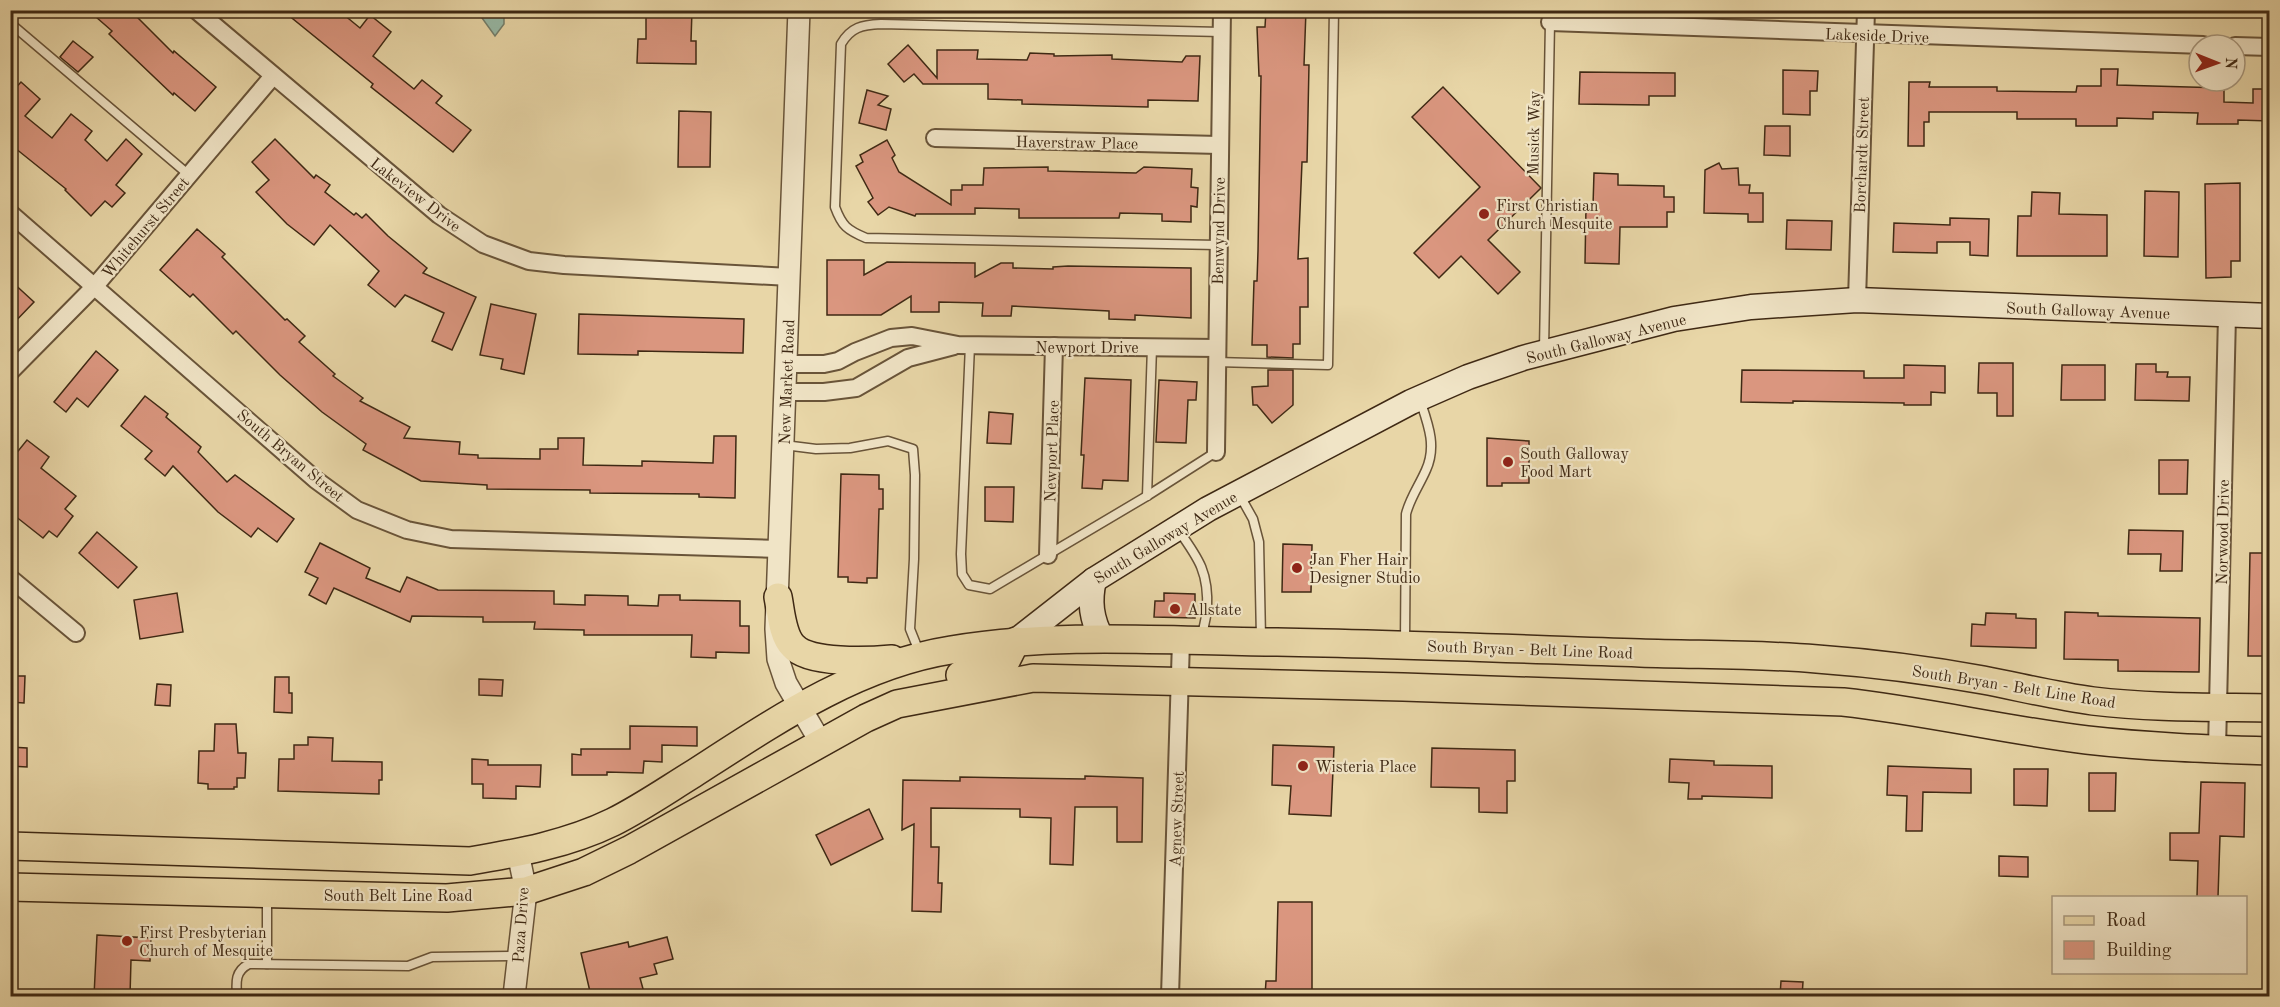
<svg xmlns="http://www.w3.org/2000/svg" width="2280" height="1007" font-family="'Old Standard TT',serif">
  <rect width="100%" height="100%" fill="#e8d6a7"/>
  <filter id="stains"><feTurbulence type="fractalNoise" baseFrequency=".00333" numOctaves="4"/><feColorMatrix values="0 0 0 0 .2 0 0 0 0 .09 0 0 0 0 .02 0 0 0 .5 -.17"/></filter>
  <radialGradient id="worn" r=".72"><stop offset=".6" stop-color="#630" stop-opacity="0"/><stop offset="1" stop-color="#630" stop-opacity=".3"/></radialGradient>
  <path fill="#97b9a6" stroke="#747f6c" stroke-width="1.5" d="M477,11H504V24L495,36Z"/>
  <g fill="#da967f" stroke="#3f2914" stroke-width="1.5">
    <path d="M88,10H130L173,53L174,51L216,87L195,111L174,93L173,95L109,34L112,31Z"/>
    <path d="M282,10H338L360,28L370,15L391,32L373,56L414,89L422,80L442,96L436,103L471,130L453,152L371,87L373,84Z"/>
    <path d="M646,10H692L691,41H696V64L637,63L638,39H646Z"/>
    <path d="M1266,10H1306L1304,65H1309L1307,162H1302L1298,259L1308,258V307H1300V344H1293V358L1267,357V345H1252L1254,281H1257L1258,251L1261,76H1259L1257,27H1265Z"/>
    <path d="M73,41L93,57L78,72L60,57Z"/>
    <path d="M908,45L937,78V50H978L977,59L1027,60L1030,53L1054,54V56L1112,55V59L1182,62L1186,56H1200L1198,101L1148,100V107L1022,104V100L988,99V84H923L914,74L904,82L888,64Z"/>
    <path d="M2101,69H2118L2117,85L2224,88V102L2253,103V89H2270V121L2238,120V124H2197L2198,113L2153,112V119L2117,118V126H2076V119H2017V112H1929V122H1924V146H1908L1909,82H1930L1929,87H1997V91L2076,92L2077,86H2101Z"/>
    <path d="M1783,70L1818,71L1817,91H1810V115L1783,114Z"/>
    <path d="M1580,72L1675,73V96H1649V105L1579,104Z"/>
    <path d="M21,82L40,99L25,116L52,138L71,114L92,131L85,140L107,161L126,139L142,154L116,185L125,193L112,207L105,201L91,216L65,190L66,189L10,144V94Z"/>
    <path d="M1443,87L1541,188L1488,240L1520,272L1498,294L1461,256L1439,278L1414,253L1480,187L1412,117Z"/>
    <path d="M867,90L888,96L878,105L891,109L886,130L859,123Z"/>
    <path d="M679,111L711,112L710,167H678Z"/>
    <path d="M1765,126H1790V156L1764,155Z"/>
    <path d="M275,139L314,178L316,175L330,185L325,192L354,215L356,213L362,218L366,214L388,236L427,268L423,273L476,297L452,350L432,341L444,313L405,295L395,307L368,285L379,271L330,225L314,245L287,224L256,192L269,180L252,162Z"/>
    <path d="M887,140L895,155L892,158L899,172L951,205V190H962V185H983L984,168L1048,167V171L1136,173L1144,167L1192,169L1191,187L1198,188L1197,207L1191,206V222L1162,221V214L1120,213L1119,218H1019V209L975,208V214H916L915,216L889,207L878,215L868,202L873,198L856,166L863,162L860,155Z"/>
    <path d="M1719,163L1722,169L1738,168L1739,185H1750L1749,193H1763V222H1748V214L1704,213L1705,170Z"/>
    <path d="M1594,173L1618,174V185L1664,186V197H1674V212H1667V227H1620L1619,264L1585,263L1586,206H1593Z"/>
    <path d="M2240,183V261H2231V277L2206,278L2205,184Z"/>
    <path d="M2145,191L2179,192L2178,257L2144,256Z"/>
    <path d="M2032,192L2060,193L2059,214L2107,215V256H2017L2018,216H2031Z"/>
    <path d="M1950,218L1989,219L1988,256L1970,255V242H1937V253L1893,252L1894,223L1950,225Z"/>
    <path d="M1787,220L1832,221L1831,250L1786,249Z"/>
    <path d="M197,229L225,254L222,257L285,320L287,319L305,336L299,342L335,374L333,376L363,398L360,401L410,427L404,438L460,442L459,454L478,455V458L540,459V449H558V438H584L583,465L642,466V461L713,463L714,436H736L735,498L699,497V494L590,493V490L487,489V485L421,481L363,450L366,444L322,412L280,375L236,331L233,334L193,294L190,297L160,270Z"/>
    <path d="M827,260H864V275L887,262L975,263V277L1001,263H1013V268L1053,269V267L1068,266L1191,268V318L1135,315V320L1109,319V311L1012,306L1011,316H982L983,303L939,302V312H911V296L881,315H827Z"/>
    <path d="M10,280L34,302L10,327Z"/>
    <path d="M491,304L536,314L524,374L501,369L503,359L480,355Z"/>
    <path d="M579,314L744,319L743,353L638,351V355L578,354Z"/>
    <path d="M96,351L118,370L88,407L77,398L66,412L54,402Z"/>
    <path d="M1979,363H2013V416H1997V393H1978Z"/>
    <path d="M2136,364H2156V372H2168L2167,377H2190L2189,401L2135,400Z"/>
    <path d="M1904,365L1945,366V393L1931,392V405H1904V403L1793,401V403L1741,402L1742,370L1864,371V378H1904Z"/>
    <path d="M2062,365H2105V400H2061Z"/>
    <path d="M1268,370H1293V405L1272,423L1257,405H1253L1252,387L1268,386Z"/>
    <path d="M1085,378L1131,380L1128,481L1103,480L1102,489L1082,488L1084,455H1081Z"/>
    <path d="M1159,380L1197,382L1196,400H1188L1186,443L1156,442Z"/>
    <path d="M145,396L168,414L166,417L201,447L198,452L227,482L235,475L294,519L277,542L258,528L251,537L218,512L173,466L165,476L145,459L152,451L121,426Z"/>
    <path d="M989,412L1013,414L1011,444L987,443Z"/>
    <path d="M1487,438L1529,441V483H1502V486H1487Z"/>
    <path d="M27,440L49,457L41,468L76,496L65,509L73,516L57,537L49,531L43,538L10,512V461Z"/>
    <path d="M2159,460H2188L2187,494H2159Z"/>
    <path d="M841,474L879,475V489H883V509H879L877,578H867V583L848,582V577H838Z"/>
    <path d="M985,487H1014L1013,522L985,521Z"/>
    <path d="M2129,530L2183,531L2182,571H2160L2161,554H2128Z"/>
    <path d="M97,532L137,567L118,588L79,553Z"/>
    <path d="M320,543L370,568L366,578L400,592L407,577L438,590L554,591V604L585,605V595L628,596V605L658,606L659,595H680V600L740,601V626H749V653L716,652V658L691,657L692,635H584V630L534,629L535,622H483V617L412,616L410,622L334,588L326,604L309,595L318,578L305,572Z"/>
    <path d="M1283,544L1312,545L1311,592H1282Z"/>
    <path d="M2250,553H2270V656H2248Z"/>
    <path d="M177,593L183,632L140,639L134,600Z"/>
    <path d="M1164,593L1195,594V618L1154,617L1155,601H1164Z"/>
    <path d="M2065,612L2098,613V616L2200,618L2199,672L2118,671V660L2064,659Z"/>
    <path d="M1986,613L2016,614V618L2036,619V648L1971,646L1972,624L1985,625Z"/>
    <path d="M10,676H25L24,703L10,702Z"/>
    <path d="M275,677H289V693H292V713L274,712Z"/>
    <path d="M479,679L503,680L502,696L479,695Z"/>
    <path d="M157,684L171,685L170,706L155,705Z"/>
    <path d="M215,724H236L238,753H246L245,778H237V787H234V789H208V784L198,783L199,751H214Z"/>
    <path d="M630,726L697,727V746L662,745V762L644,761L643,773L607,772V775H572V754L581,755V749H630Z"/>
    <path d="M308,737L333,738L332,761L382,762V780H379V794L278,791L279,759H294V745H308Z"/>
    <path d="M1273,745L1334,747L1331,816L1289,814L1291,786L1272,785Z"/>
    <path d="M10,747L27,748V767L10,766Z"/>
    <path d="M1432,748L1515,750V781H1507V813L1479,812V788L1431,787Z"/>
    <path d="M472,759L488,760V765H541L540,787L516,786V799L483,798V784H472Z"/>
    <path d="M1670,759L1714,761V765L1772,766V798L1702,796V799H1688L1689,783L1669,782Z"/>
    <path d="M1888,766L1971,769V793L1923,792L1922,831H1906L1907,796L1887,795Z"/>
    <path d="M2014,769H2048L2047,806L2014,805Z"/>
    <path d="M2089,773H2116L2115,811H2089Z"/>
    <path d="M1085,776L1143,778L1142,842H1117V807H1075L1073,865L1050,864L1051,818L1020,817V809L931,808V847H939L938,883H942L941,912L912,911L914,824L902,830L903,780L960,781V777L1085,779Z"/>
    <path d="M2201,782L2245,783L2244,837L2220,836L2218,897H2197L2198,861L2170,860V833H2199Z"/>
    <path d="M869,809L883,839L831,865L816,835Z"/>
    <path d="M1999,856L2028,857V877L1999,876Z"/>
    <path d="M1278,902H1312V996H1265L1266,981H1276Z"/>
    <path d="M97,935L151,938L150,961L131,960L130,996H94Z"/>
    <path d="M667,937L673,959L654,964L657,974L640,978L645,996H591L581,953L628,942L629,947Z"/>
    <path d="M1781,981L1803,982L1802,996H1780Z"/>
  </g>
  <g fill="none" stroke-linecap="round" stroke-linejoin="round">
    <g stroke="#695439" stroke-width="11">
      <g id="service">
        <path d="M10,23L189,175"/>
        <path d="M1217,245L866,238C847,230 842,226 835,207L841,44C851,27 862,25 881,24L1221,32"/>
        <path d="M970,345L961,554L962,574L969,585L990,589L1147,496L1216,452"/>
        <path d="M1544,350L1550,22"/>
        <path d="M1216,362L1328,365L1334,10"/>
        <path d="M784,445L816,449L850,448L888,441L913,449L915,475L914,559L910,629L920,654"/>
        <path d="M1239,494L1253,519L1259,542L1261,638"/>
        <path d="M1147,496L1152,347"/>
        <path d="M1179,531C1199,559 1209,573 1207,610C1206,619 1203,628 1202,638"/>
        <path d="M1405,641L1406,514C1410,498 1419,486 1426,470C1437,446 1428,424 1420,400"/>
        <path d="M267,897V964"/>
        <path d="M237,996C236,982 235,971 249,964L408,966L432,957L518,956"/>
      </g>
    </g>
    <g stroke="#695439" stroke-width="20">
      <g id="minor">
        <path d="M196,10L439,215L483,244L529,261L564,265L790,277"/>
        <path d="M1550,22L2203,45"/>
        <path d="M2235,46L2270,47"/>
        <path d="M935,138L1219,145"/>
        <path d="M10,213L316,480L357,510L407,530L451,539L780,549"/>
        <path d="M1857,300L1866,10"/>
        <path d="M785,364H824L838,361L855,352L891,338L912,336L958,345L1217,348"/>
        <path d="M10,372L95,286L273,76"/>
        <path d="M784,392H824L856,388L908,358L954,346"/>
        <path d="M1216,452L1222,10"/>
        <path d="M1048,555L1054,346"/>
        <path d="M10,578L76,633"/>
        <path d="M2217,749L2227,315"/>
        <path d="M1170,996L1181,641"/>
      </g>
    </g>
    <g stroke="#695439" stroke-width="24">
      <g id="tertiary">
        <path d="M799,10L776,629L778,659L786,683L821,743"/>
        <path d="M514,996L526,891L518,853"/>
      </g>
    </g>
    <g stroke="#3f2914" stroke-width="27">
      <g id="secondary">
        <path d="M1094,580C1089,601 1091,619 1102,639"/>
        <path d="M1016,641L1094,580L1208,509L1411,402L1468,377L1523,358L1674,319L1751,307L1857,300L2270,316"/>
      </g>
    </g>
    <g stroke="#3f2914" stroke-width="30">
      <g id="primary">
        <path d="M778,597C781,612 782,635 793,646C809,664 869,661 892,659"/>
        <path d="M960,675L985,670L1006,661L1016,641"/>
        <path d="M10,846L470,861C518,853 568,844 613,822C641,808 667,790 693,774C772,723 856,665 951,650C1058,632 1168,641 1277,642C1398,644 1519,649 1640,653C1698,655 1758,654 1817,659C1872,663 1928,670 1983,680C2020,687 2055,696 2093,701C2151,708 2211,707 2270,708"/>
        <path d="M10,887L447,898L526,891L584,872L629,850L866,718L897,704L1033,678L1403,687L1843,702C1925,711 2005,730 2087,740C2148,747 2209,749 2270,751"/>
      </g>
    </g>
    <use href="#service" stroke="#f0e4c6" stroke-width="8"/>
    <use href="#minor" stroke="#f0e4c6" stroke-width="16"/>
    <use href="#tertiary" stroke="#f0e4c6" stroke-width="21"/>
    <use href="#secondary" stroke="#f0e4c6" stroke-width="24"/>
    <use href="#primary" stroke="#e8d6a7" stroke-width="27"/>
  </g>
  <g fill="#8f2418" stroke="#f0e4c6" stroke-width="2">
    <circle cx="1484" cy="214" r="6"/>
    <circle cx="1508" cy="462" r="6"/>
    <circle cx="1297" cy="568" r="6"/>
    <circle cx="1175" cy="609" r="6"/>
    <circle cx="1303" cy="766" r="6"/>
    <circle cx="127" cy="941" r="6"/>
  </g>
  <g text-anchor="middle" stroke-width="4.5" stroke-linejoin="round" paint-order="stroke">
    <g font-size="16" fill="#3f2914" stroke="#f0e4c6">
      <text transform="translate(1877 35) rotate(2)" y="6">Lakeside Drive</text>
      <text transform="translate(1533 133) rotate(-89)" y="6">Musick Way</text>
      <text transform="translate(1077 142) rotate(1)" y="6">Haverstraw Place</text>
      <text transform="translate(1861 155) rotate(-88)" y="6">Borchardt Street</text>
      <text transform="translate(416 194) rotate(38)" y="6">Lakeview Drive</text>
      <text transform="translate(145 227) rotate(-50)" y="6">Whitehurst Street</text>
      <text transform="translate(1218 231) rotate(-89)" y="6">Benwynd Drive</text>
      <text transform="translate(2088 310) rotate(2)" y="6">South Galloway Avenue</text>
      <text transform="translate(1606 338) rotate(-14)" y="6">South Galloway Avenue</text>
      <text x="1087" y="353">Newport Drive</text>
      <text transform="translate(786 382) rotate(-88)" y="6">New Market Road</text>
      <text transform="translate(1051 451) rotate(-88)" y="6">Newport Place</text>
      <text transform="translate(291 455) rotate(40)" y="6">South Bryan Street</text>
      <text transform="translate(2222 532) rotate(-89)" y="6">Norwood Drive</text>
      <text transform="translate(1165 537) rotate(-31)" y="6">South Galloway Avenue</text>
      <text transform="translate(1530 649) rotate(2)" y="6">South Bryan - Belt Line Road</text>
      <text transform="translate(2014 686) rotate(9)" y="6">South Bryan - Belt Line Road</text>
      <text transform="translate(1176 819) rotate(-88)" y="6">Agnew Street</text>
      <text x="398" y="901">South Belt Line Road</text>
      <text transform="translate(520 925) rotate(-86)" y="6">Paza Drive</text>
    </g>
    <g font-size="16" fill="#3f2914" stroke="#f0e4c6" text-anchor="start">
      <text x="1496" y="211">First Christian<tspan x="1496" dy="18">Church Mesquite</tspan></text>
      <text x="1520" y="459">South Galloway<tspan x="1520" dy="18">Food Mart</tspan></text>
      <text x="1309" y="565">Jan Fher Hair<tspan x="1309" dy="18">Designer Studio</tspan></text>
      <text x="1187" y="615">Allstate</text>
      <text x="1315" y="772">Wisteria Place</text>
      <text x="139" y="938">First Presbyterian<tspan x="139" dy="18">Church of Mesquite</tspan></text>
    </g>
  </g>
  <rect width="2280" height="1007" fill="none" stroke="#e8d6a7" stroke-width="36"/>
  <rect x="12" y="12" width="2256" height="983" fill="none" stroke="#3f2914" stroke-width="3"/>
  <rect x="18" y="18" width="2244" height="971" fill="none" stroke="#3f2914" stroke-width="1.5"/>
  <rect x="2052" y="896" width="195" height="78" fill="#f0e4c6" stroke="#a9997f" stroke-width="1.5"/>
  <rect x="2064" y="916" width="30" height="9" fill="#e8d6a7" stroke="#a9997f" stroke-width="1.5"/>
  <text x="2106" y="926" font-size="18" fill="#3f2914">Road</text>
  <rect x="2064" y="941" width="30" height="18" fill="#da967f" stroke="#a9997f" stroke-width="1.5"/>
  <text x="2106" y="956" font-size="18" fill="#3f2914">Building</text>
  <g transform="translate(2217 63) rotate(91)"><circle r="28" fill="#f0e4c6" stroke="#a9997f" stroke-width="1.5"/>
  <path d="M0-4.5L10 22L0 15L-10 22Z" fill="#8f2418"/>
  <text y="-9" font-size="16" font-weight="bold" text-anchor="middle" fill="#3f2914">N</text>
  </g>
  <rect width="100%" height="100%" filter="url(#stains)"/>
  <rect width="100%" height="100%" fill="url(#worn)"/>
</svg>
